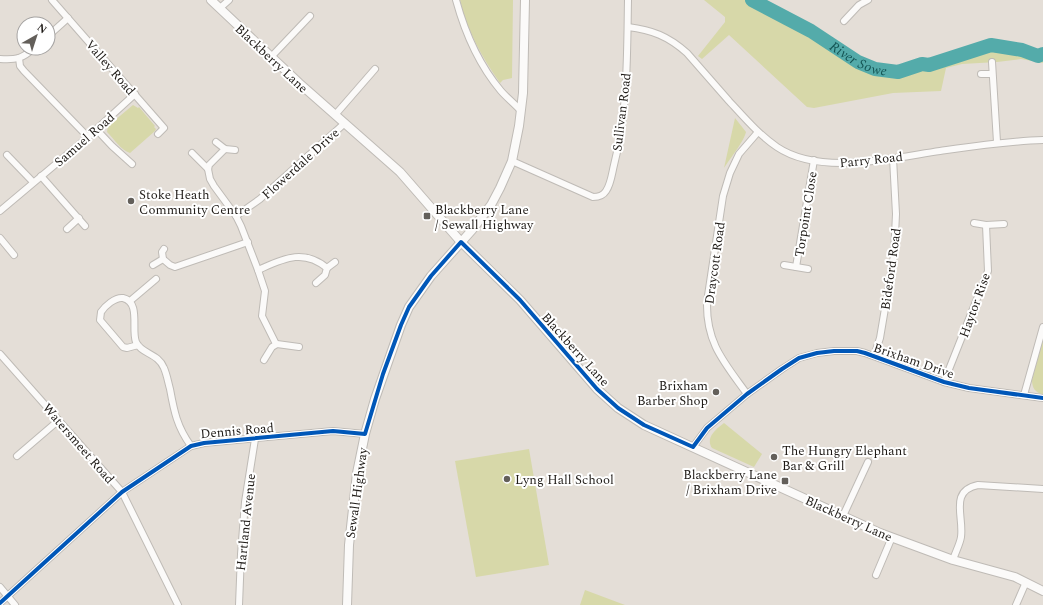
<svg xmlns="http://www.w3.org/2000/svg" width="1043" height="605" font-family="Spectral,serif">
  <rect width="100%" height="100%" fill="#e4ded7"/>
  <g fill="#d7d8a9">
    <path d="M460,0H513L512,78L503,80L500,83C482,57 467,31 460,0Z"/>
    <path d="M704,0H748L828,43L856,65L874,71L895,75L916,70L921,66L930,67L953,58L984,49L992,48L1013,52L1040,59L1043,58V63L1021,59L997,62L962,64L946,68L941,91L893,93L814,108L807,107L729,35L702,59L698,56L725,22V17Z"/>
    <path d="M133,105L138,108L139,107L155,126L154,127L156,129L155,131L130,153C121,150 114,139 107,132L108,126Z"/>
    <path d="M735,118L746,132C744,141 730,159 724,168Z"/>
    <path d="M1043,339V395C1035,392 1032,388 1032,380Z"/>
    <path d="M724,423L762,454L754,467L712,448C705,438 716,429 724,423Z"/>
    <path d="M529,449L549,565L476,577L455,461Z"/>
    <path d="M585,590L625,605H580Z"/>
  </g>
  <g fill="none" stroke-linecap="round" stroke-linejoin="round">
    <path stroke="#54abaa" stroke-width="14" id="s1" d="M752,0L811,31L858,62L875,69L898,72L922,64L929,65L991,45L1022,50L1038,56L1043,54"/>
    <g stroke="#bfbbb6" stroke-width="8">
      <g id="minor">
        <path d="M52,0L164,128L158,134"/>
        <path d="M456,0C465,33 479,65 501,91C507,98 515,104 521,111"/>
        <path d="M220,8L229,0"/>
        <path d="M844,21L859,5L868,0"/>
        <path d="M628,27C652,30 668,36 687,53C701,69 715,85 729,101C744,117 758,134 777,147C820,176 892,158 940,151C975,146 1008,141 1043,140"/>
        <path d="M48,36L68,18"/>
        <path d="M271,57L310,16"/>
        <path d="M19,58L20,66L24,71L88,137"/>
        <path d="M0,59C16,60 22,59 34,48"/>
        <path d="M992,62L997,142"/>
        <path d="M981,74H992"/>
        <path d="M335,115L375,69"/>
        <path d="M96,129L112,146L132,164"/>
        <path d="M216,142L225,149L235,150"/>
        <path d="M225,149L209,165L208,169L210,179L214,186L236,216L241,226L258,270L265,291L262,316L276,344"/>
        <path d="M192,153L208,169"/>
        <path d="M7,155L33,182"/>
        <path d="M512,161L593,197C598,197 603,196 606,191C611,184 612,173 614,165C628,111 627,55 628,0"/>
        <path d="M41,176L85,226"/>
        <path d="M0,211L88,137L135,94"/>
        <path d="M236,216L260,199L345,123"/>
        <path d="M974,223L986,225L1004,224"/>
        <path d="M67,229L79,218"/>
        <path d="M0,238L14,255"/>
        <path d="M164,249L162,252L163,259L170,265L175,267L248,242"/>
        <path d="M153,265L163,259"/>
        <path d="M784,265L808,269"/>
        <path d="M796,267L814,160"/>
        <path d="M327,268L335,262"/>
        <path d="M258,270C283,259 303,248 327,268L325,275L316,283"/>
        <path d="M130,301L156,279"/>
        <path d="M138,345L127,348L123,347L100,320L101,312C105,306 115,297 123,298C141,302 131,330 136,342C141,354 158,353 164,368C167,375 168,382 170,389C174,411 177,427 191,446"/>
        <path d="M0,354L122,492L178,605"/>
        <path d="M874,356L880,338L894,255L896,214L893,158"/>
        <path d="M264,360L272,347L277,344L299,347"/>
        <path d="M944,382L988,271L986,225"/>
        <path d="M747,394C724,362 706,343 707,302L723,196L730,173L739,154L758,132"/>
        <path d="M1024,395L1043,327"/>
        <path d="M693,447L707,428L747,394L782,369L799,358L817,353L834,351H857L865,353L944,382L969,388L1043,398"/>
        <path d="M17,456L59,420"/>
        <path d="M843,516L868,462"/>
        <path d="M953,560C955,553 960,544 961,537C964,516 949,491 978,485L1043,489"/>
        <path d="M876,575L892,537"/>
        <path d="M0,587L15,605"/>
        <path d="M0,603L122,492L191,446L204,443L333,431L365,434"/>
        <path d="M239,605L241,554L245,502L255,439"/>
        <path d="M1016,605L1026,582"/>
      </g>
    </g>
    <g stroke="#bfbbb6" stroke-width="10">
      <g id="tertiary">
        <path d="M211,0L299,83L400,172L461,242L520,300L597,389L618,408L644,425L880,533L953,560L1015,577L1043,591"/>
        <path d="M347,605L349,545L357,473L365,434L375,399L401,325L409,307L431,276L472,230L491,205L500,188L512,161L519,126L523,93L525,0"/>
      </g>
    </g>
    <use href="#minor" stroke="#fbfaf9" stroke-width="6"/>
    <use href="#tertiary" stroke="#fbfaf9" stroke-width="8"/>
    <g stroke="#fff" stroke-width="6">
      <path id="cycleway" d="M0,603L122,492L191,446L204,443L333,431L365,434L383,374L401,325L409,307L431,276L461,242L520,300L597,389L618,408L644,425L693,447L707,428L747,394L782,369L799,358L817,353L834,351H857L865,353L944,382L969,388L1043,398"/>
    </g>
    <use href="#cycleway" stroke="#0057b8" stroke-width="4"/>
  </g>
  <g fill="#635f5a" stroke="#fff" stroke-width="1.5">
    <circle cx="131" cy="201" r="4"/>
    <rect x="423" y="212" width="8" height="8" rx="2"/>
    <circle cx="716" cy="392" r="4"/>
    <circle cx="774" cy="457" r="4"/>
    <circle cx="507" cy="479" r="4"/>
    <rect x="781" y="477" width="8" height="8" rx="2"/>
  </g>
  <g text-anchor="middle" stroke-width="4" stroke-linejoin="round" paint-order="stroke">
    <g font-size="13" fill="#1e1a16" stroke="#fff">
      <text transform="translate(272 58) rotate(43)" y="5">Blackberry Lane</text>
      <text transform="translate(111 67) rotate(49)" y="5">Valley Road</text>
      <text transform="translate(621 112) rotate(-83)" y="5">Sullivan Road</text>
      <text transform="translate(84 139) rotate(-41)" y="5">Samuel Road</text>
      <text transform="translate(871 159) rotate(-6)" y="5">Parry Road</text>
      <text transform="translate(300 163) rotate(-42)" y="5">Flowerdale Drive</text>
      <text transform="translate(805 214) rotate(-81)" y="5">Torpoint Close</text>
      <text transform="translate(714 263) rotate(-82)" y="5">Draycott Road</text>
      <text transform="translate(890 269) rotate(-82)" y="5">Bideford Road</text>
      <text transform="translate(974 305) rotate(-70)" y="5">Haytor Rise</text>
      <text transform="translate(576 349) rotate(48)" y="5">Blackberry Lane</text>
      <text transform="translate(914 360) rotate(19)" y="5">Brixham Drive</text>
      <text transform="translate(237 430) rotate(-5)" y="5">Dennis Road</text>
      <text transform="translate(79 443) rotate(49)" y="5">Watersmeet Road</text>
      <text transform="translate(356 493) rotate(-82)" y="5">Sewall Highway</text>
      <text transform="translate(849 518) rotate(24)" y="5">Blackberry Lane</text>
      <text transform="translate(245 522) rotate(-84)" y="5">Hartland Avenue</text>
    </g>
    <g font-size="13" fill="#1e1a16" stroke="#fff" text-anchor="start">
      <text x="139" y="199">Stoke Heath<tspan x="139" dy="15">Community Centre</tspan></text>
      <text x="435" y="214">Blackberry Lane<tspan x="435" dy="15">/ Sewall Highway</tspan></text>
      <text x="708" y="390" text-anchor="end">Brixham<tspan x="708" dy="15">Barber Shop</tspan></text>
      <text x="782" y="455">The Hungry Elephant<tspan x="782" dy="15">Bar &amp; Grill</tspan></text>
      <text x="777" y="479" text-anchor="end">Blackberry Lane<tspan x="777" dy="15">/ Brixham Drive</tspan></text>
      <text x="515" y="484">Lyng Hall School</text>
    </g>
    <g font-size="14" font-style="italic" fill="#155555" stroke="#fff">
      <text dy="5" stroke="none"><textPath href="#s1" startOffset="122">River Sowe</textPath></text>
    </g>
  </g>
  <g transform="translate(36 36) rotate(39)"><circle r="19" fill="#ffffff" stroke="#a5a3a2"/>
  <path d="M0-3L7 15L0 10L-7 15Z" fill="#635f5a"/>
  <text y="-6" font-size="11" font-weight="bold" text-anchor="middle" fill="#1e1a16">N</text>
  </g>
</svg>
